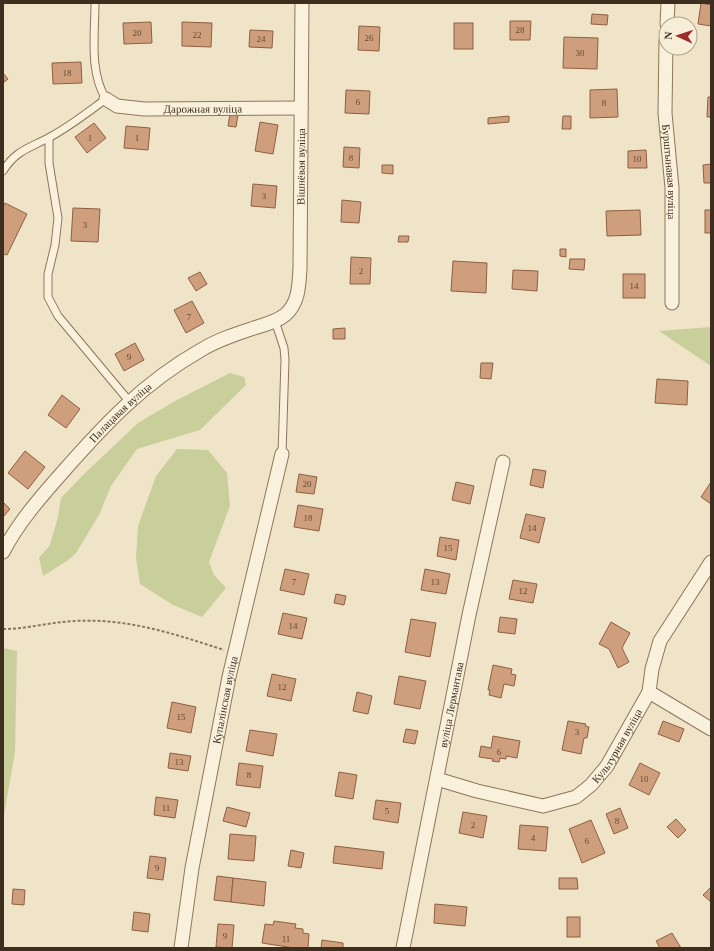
<svg xmlns="http://www.w3.org/2000/svg" width="714" height="951" font-family="Georgia,serif">
  <rect width="100%" height="100%" fill="#f0e4c8"/>
  <g fill="#c9cf9b">
    <path d="M711,327V366L659,331Z"/>
    <path d="M230,373L244,377L246,385L200,430L137,449L111,486L99,515L76,553L67,561L43,576L39,558L50,545L58,517L61,498L84,474L138,423L175,401Z"/>
    <path d="M177,449L208,450L227,473L230,506L209,562L214,575L226,588L202,617L173,605L140,584L136,558L138,526L156,476Z"/>
    <path d="M3,648L17,651L15,752L4,815L3,834Z"/>
  </g>
  <g fill="#cf9f7d" stroke="#8d5f41">
    <path d="M701,3L711,5V26L698,24Z"/>
    <path d="M592,14L608,15L607,25L591,24Z"/>
    <path d="M510,21H531L530,40H510Z"/>
    <path d="M151,22L152,43L124,44L123,23Z"/>
    <path d="M182,22L212,23L211,47L182,46Z"/>
    <rect x="454" y="23" width="19" height="26"/>
    <path d="M359,26L380,27L379,51L358,50Z"/>
    <path d="M250,30L273,31L272,48L249,47Z"/>
    <path d="M564,37L598,38L597,69L563,68Z"/>
    <path d="M81,62L82,83L53,84L52,63Z"/>
    <path d="M3,73L8,79L3,83Z"/>
    <path d="M617,89L618,117L590,118V90Z"/>
    <path d="M346,90L370,91L369,114L345,113Z"/>
    <path d="M708,97H711V117H707Z"/>
    <path d="M230,114L238,115L236,127L228,126Z"/>
    <path d="M509,116V122L488,124V118Z"/>
    <path d="M563,116H571V129H562Z"/>
    <path d="M260,122L278,125L273,154L255,151Z"/>
    <path d="M94,123L106,138L87,153L75,137Z"/>
    <path d="M126,126L150,128L148,150L124,148Z"/>
    <path d="M344,147L360,148L359,168L343,167Z"/>
    <path d="M646,150L647,168H628V151Z"/>
    <path d="M711,164V183H704L703,165Z"/>
    <path d="M382,165H393V174L382,173Z"/>
    <path d="M253,184L277,186L275,208L251,206Z"/>
    <path d="M342,200L361,202L359,223L341,222Z"/>
    <path d="M5,203L27,214L7,255L3,254V207Z"/>
    <path d="M73,208L100,209L98,242L71,241Z"/>
    <path d="M640,210L641,235L607,236L606,211Z"/>
    <rect x="705" y="210" width="6" height="23"/>
    <path d="M399,236H409L408,242H398Z"/>
    <path d="M560,249H566V257L560,256Z"/>
    <path d="M351,257L371,258L370,284H350Z"/>
    <path d="M570,259H585L584,270L569,269Z"/>
    <path d="M453,261L487,263L486,293L451,291Z"/>
    <path d="M513,270L538,271L537,291L512,289Z"/>
    <path d="M200,272L207,284L196,291L188,278Z"/>
    <rect x="623" y="274" width="22" height="24"/>
    <path d="M192,301L204,323L186,333L174,310Z"/>
    <path d="M345,328V339H333V329Z"/>
    <path d="M135,343L144,360L124,371L115,354Z"/>
    <path d="M481,363H493L491,379L480,378Z"/>
    <path d="M657,379L688,381L687,405L655,403Z"/>
    <path d="M62,395L80,409L66,428L48,415Z"/>
    <path d="M25,451L45,467L28,489L8,473Z"/>
    <path d="M533,469L546,471L543,488L530,485Z"/>
    <path d="M299,474L317,477L314,494L296,492Z"/>
    <path d="M456,482L474,486L470,504L452,500Z"/>
    <path d="M711,482V504L701,497Z"/>
    <path d="M3,502L10,509L3,517Z"/>
    <path d="M298,505L323,509L319,531L294,527Z"/>
    <path d="M526,514L545,518L539,543L520,538Z"/>
    <path d="M440,537L459,540L456,560L437,556Z"/>
    <path d="M285,569L309,574L304,595L280,590Z"/>
    <path d="M425,569L450,574L446,594L421,590Z"/>
    <path d="M513,580L537,584L533,603L509,599Z"/>
    <path d="M336,594L346,596L344,605L334,603Z"/>
    <path d="M283,613L307,618L302,639L278,634Z"/>
    <path d="M500,617L517,619L515,634L498,632Z"/>
    <path d="M411,619L436,623L430,657L405,652Z"/>
    <path d="M611,622L630,633L622,648L629,662L618,668L609,649L599,644Z"/>
    <path d="M493,665L512,669L511,674L516,675L514,686L504,684L501,698L489,695L490,690H488Z"/>
    <path d="M272,674L296,679L291,701L267,696Z"/>
    <path d="M399,676L426,681L420,709L394,704Z"/>
    <path d="M357,692L372,696L368,714L353,711Z"/>
    <path d="M172,702L196,707L191,733L167,728Z"/>
    <path d="M568,721L586,724L585,726L589,727L587,738H584L581,754L562,750Z"/>
    <path d="M663,721L684,729L679,742L658,734Z"/>
    <path d="M406,729L418,731L415,744L403,742Z"/>
    <path d="M250,730L277,734L273,756L246,751Z"/>
    <path d="M493,736L520,741L517,758L506,756V759L500,758L499,762L492,761L493,759L479,757L481,746L491,748Z"/>
    <path d="M170,753L191,756L188,771L168,768Z"/>
    <path d="M239,763L263,766L260,788L236,785Z"/>
    <path d="M640,763L660,773L649,795L629,785Z"/>
    <path d="M339,772L357,775L353,799L335,796Z"/>
    <path d="M156,797L178,800L175,818L154,815Z"/>
    <path d="M376,800L401,803L398,823L373,819Z"/>
    <path d="M227,807L250,813L246,827L223,821Z"/>
    <path d="M620,808L628,828L614,834L606,814Z"/>
    <path d="M463,812L487,816L483,838L459,833Z"/>
    <path d="M676,819L686,830L678,838L667,827Z"/>
    <path d="M591,820L605,853L582,863L569,829Z"/>
    <path d="M520,825L548,827L546,851L518,849Z"/>
    <path d="M230,834L256,836L254,861L228,859Z"/>
    <path d="M335,846L384,852L382,869L333,863Z"/>
    <path d="M291,850L304,853L301,868L288,866Z"/>
    <path d="M150,856L166,858L163,880L147,878Z"/>
    <path d="M217,876L233,878L231,902L214,900Z"/>
    <path d="M233,878L266,882L264,906L231,902Z"/>
    <path d="M559,878H577L578,889H559Z"/>
    <path d="M711,887V902L703,895Z"/>
    <path d="M13,889L25,890L24,905L12,904Z"/>
    <path d="M435,904L467,907L465,926L434,923Z"/>
    <path d="M134,912L150,914L148,932L132,930Z"/>
    <rect x="567" y="917" width="13" height="20"/>
    <path d="M274,921L296,924L295,928L303,929V933L309,934L308,948H294L262,943L265,924L273,925Z"/>
    <path d="M218,924L234,925L232,948L216,947Z"/>
    <path d="M672,933L681,948H660L656,941Z"/>
    <path d="M322,940L343,943V948H321Z"/>
  </g>
  <g fill="none" stroke-linecap="round" stroke-linejoin="round">
    <g stroke="#8d765c" stroke-width="9">
      <g id="service">
        <path d="M49,138V163L58,218L55,245L48,274V297L58,316L129,401"/>
        <path d="M3,171C16,150 30,148 50,137C69,127 88,112 106,99C89,72 95,34 95,3"/>
        <path d="M275,321L284,348L285,360L282,454"/>
      </g>
    </g>
    <g stroke="#8d765c" stroke-width="15">
      <g id="minor">
        <path d="M667,24L668,3"/>
        <path id="s1" d="M666,41L665,113L672,188V303"/>
        <path id="s2" d="M106,99L117,106L144,109L301,108"/>
        <path id="s3" d="M3,552C18,523 39,499 61,474C104,425 143,383 201,350C217,340 236,334 254,328C264,325 276,322 285,315C299,303 299,285 300,268L302,3"/>
        <path d="M649,692L711,729"/>
        <path id="s4" d="M437,779L477,791L543,806L576,797L591,785L607,766L649,692L652,669L660,641L711,562"/>
        <path id="s5" d="M181,948L192,868L229,677L282,454"/>
        <path id="s6" d="M403,948L469,615L503,462"/>
      </g>
    </g>
    <path stroke="#8d765c" stroke-width="2" stroke-dasharray="3 2" stroke-linecap="butt" d="M3,629C27,629 51,622 75,621C127,618 175,634 224,650"/>
    <use href="#service" stroke="#faf1dc" stroke-width="7"/>
    <use href="#minor" stroke="#faf1dc" stroke-width="13"/>
  </g>
  <g text-anchor="middle" stroke-width="3" stroke-linejoin="round" paint-order="stroke">
    <g font-size="9" fill="#624a37">
      <text x="520" y="33">28</text>
      <text x="137" y="36">20</text>
      <text x="197" y="38">22</text>
      <text x="369" y="41">26</text>
      <text x="261" y="42">24</text>
      <text x="580" y="56">30</text>
      <text x="67" y="76">18</text>
      <text x="358" y="105">6</text>
      <text x="604" y="106">8</text>
      <text x="90" y="141">1</text>
      <text x="137" y="141">1</text>
      <text x="351" y="161">8</text>
      <text x="637" y="162">10</text>
      <text x="264" y="199">3</text>
      <text x="85" y="228">3</text>
      <text x="361" y="274">2</text>
      <text x="634" y="289">14</text>
      <text x="189" y="320">7</text>
      <text x="129" y="360">9</text>
      <text x="307" y="487">20</text>
      <text x="308" y="521">18</text>
      <text x="532" y="531">14</text>
      <text x="448" y="551">15</text>
      <text x="294" y="585">7</text>
      <text x="435" y="585">13</text>
      <text x="523" y="594">12</text>
      <text x="293" y="629">14</text>
      <text x="282" y="690">12</text>
      <text x="181" y="720">15</text>
      <text x="577" y="735">3</text>
      <text x="499" y="755">6</text>
      <text x="179" y="765">13</text>
      <text x="249" y="778">8</text>
      <text x="644" y="782">10</text>
      <text x="166" y="811">11</text>
      <text x="387" y="814">5</text>
      <text x="617" y="824">8</text>
      <text x="473" y="828">2</text>
      <text x="533" y="841">4</text>
      <text x="587" y="844">6</text>
      <text x="157" y="871">9</text>
      <text x="225" y="939">9</text>
      <text x="286" y="942">11</text>
    </g>
    <g font-size="11" fill="#3d2e20" stroke="#f7eed8">
      <text dy="4" stroke="none"><textPath href="#s2" startOffset="99">Дарожная вуліца</textPath></text>
      <text dy="4" stroke="none"><textPath href="#s3" startOffset="529">Вішнёвая вуліца</textPath></text>
      <text dy="4" stroke="none"><textPath href="#s1" startOffset="131">Бурштынавая вуліца</textPath></text>
      <text dy="4" stroke="none"><textPath href="#s3" startOffset="183">Палацавая вуліца</textPath></text>
      <text dy="4" stroke="none"><textPath href="#s5" startOffset="252">Купалінская вуліца</textPath></text>
      <text dy="4" stroke="none"><textPath href="#s6" startOffset="248">вуліца Лермантава</textPath></text>
      <text dy="4" stroke="none"><textPath href="#s4" startOffset="210">Культурная вуліца</textPath></text>
    </g>
  </g>
  <rect width="714" height="951" fill="none" stroke="#3d2e20" stroke-width="8"/>
  <g transform="translate(678 36) rotate(273)"><circle r="19" fill="#f7eed8" stroke="#ada18e"/>
  <path d="M0-3L7 15L0 10L-7 15Z" fill="#9e2a2b"/>
  <text y="-6" font-size="11" font-weight="bold" text-anchor="middle" fill="#3d2e20">N</text>
  </g>
</svg>
